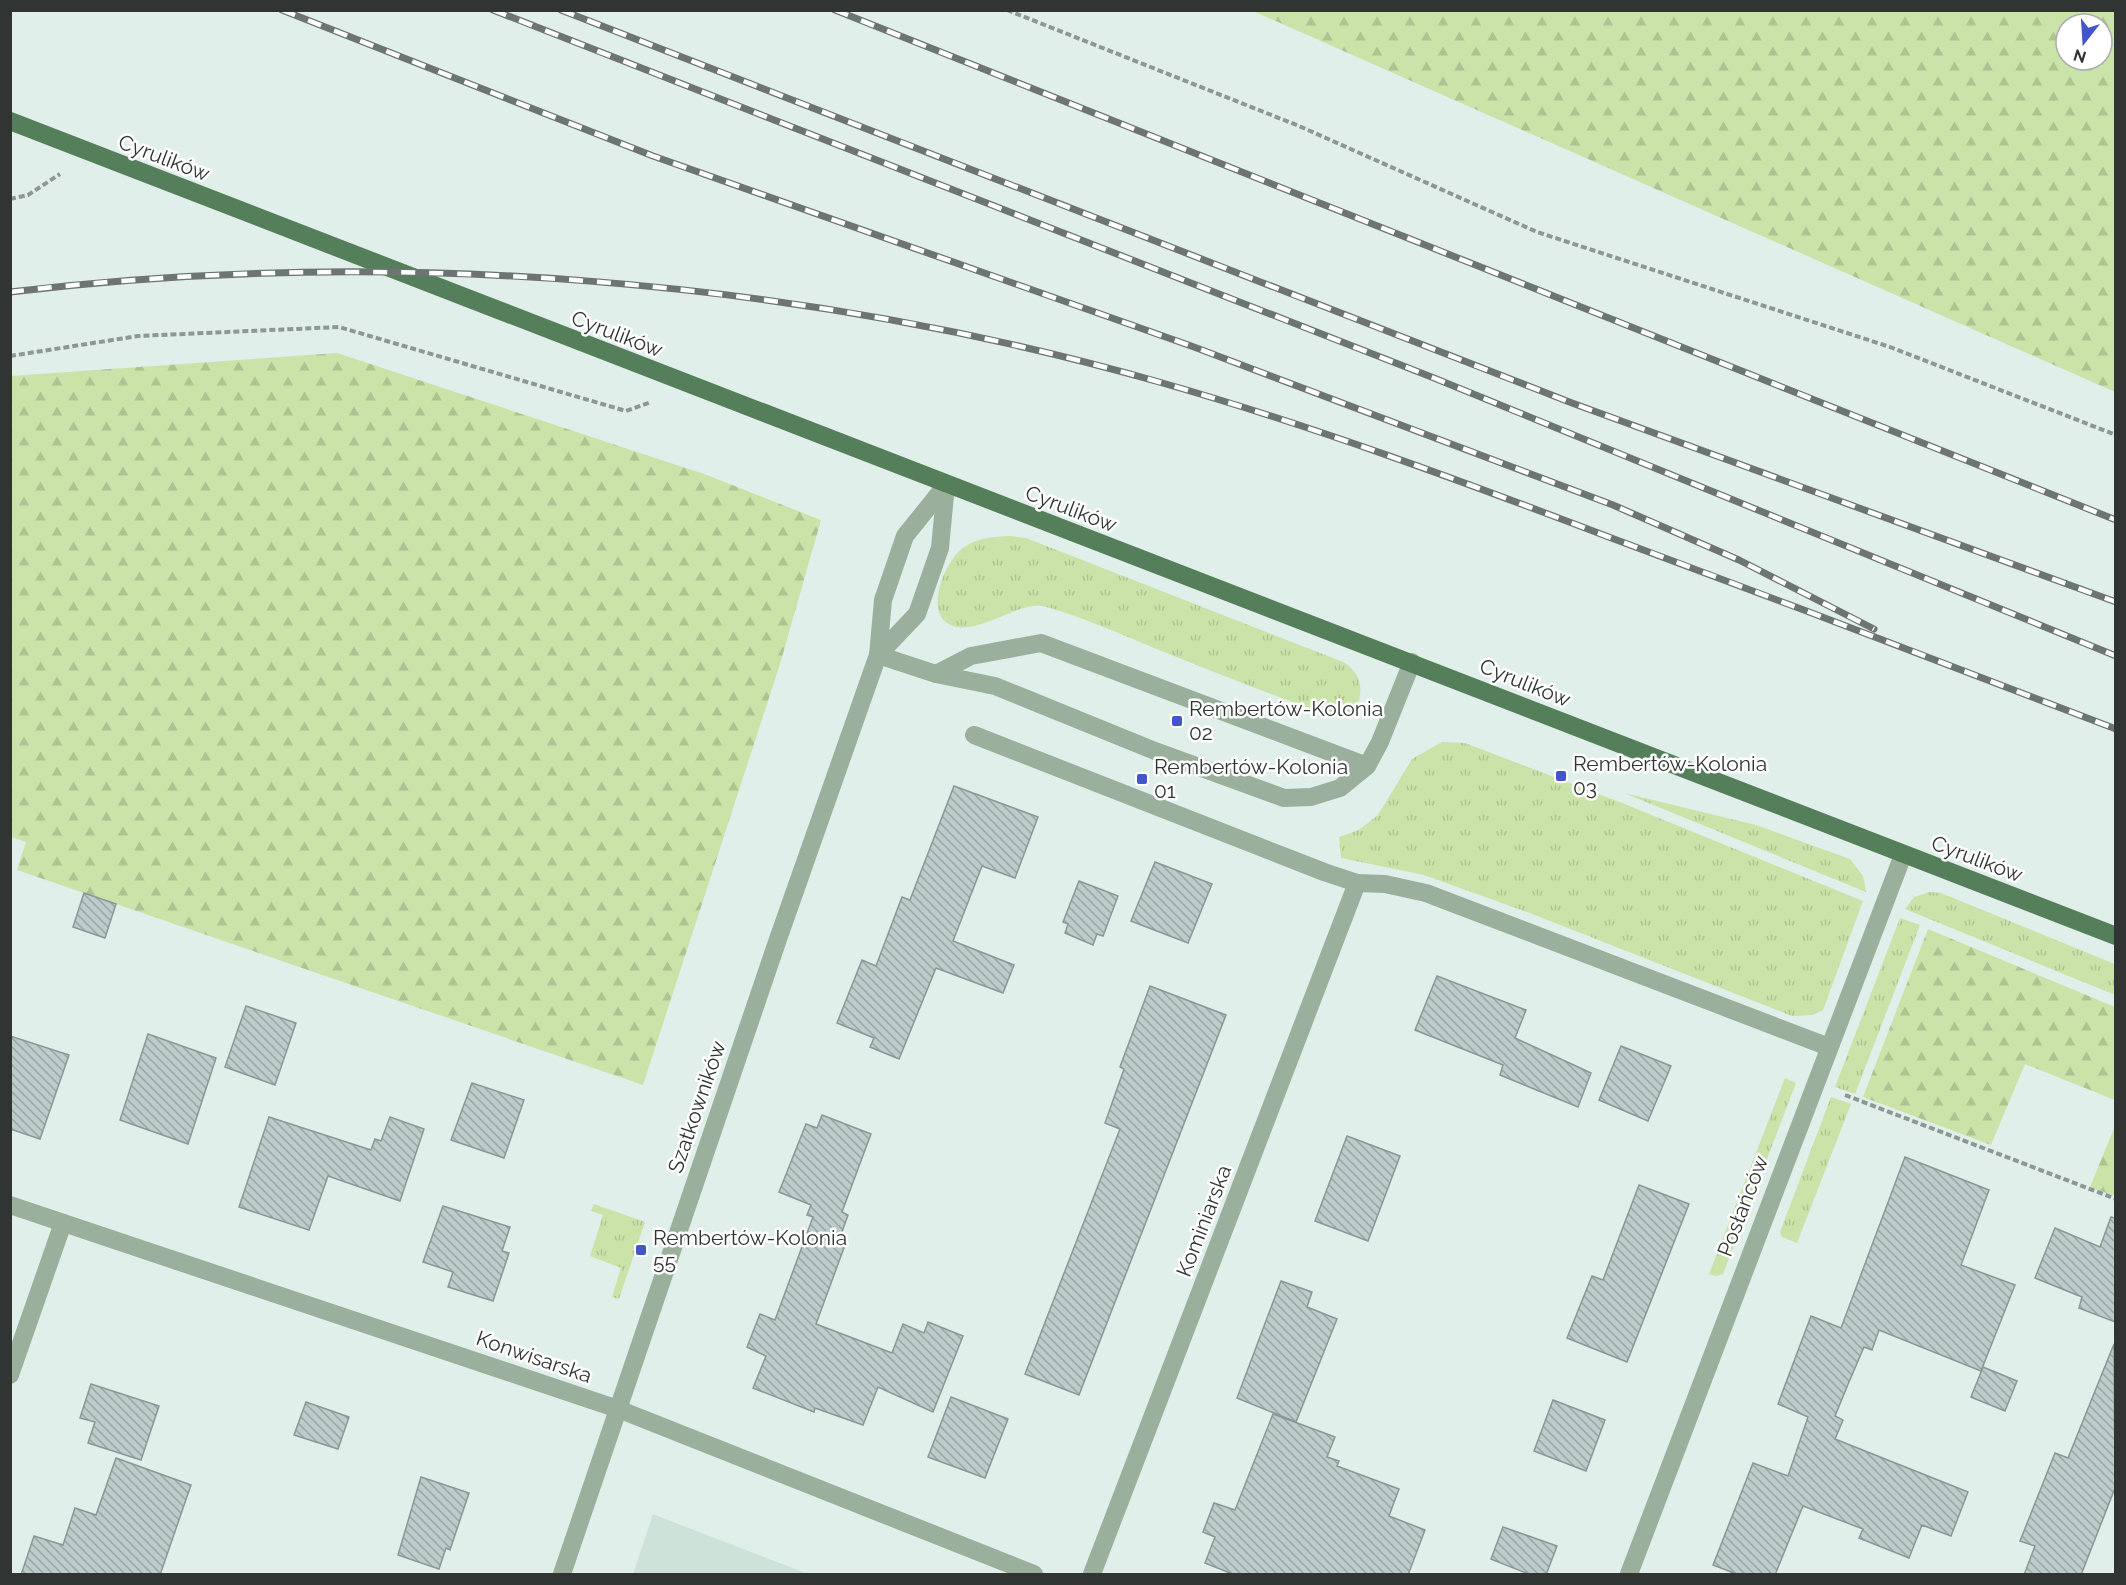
<svg xmlns="http://www.w3.org/2000/svg" width="2126" height="1585" font-family="Raleway,sans-serif">
  <defs>
    <pattern id="grass-tufts" width="24" height="20" patternUnits="userSpaceOnUse" patternTransform="scale(1.5)"><rect width="24" height="20" fill="#cae3a8"/><path d="M3 7l-1-3M5 7V3M7 7l1-3M15 17l-1-3M17 17v-4M19 17l1-3" fill="none" stroke="#aec391"/></pattern>
    <pattern id="forest-firs" width="22" height="20" patternUnits="userSpaceOnUse" patternTransform="scale(1.5)"><rect width="22" height="20" fill="#cae3a8"/><path d="M5 1l3.5 6h-7zM16 11l3.5 6h-7z" fill="#aec391"/></pattern>
    <pattern id="building-back-hatch" width="6" height="6" patternUnits="userSpaceOnUse" patternTransform="scale(1.5)"><rect width="6" height="6" fill="#bcccca"/><path d="M-1 5l2 2M0 0l6 6M5-1l2 2" fill="none" stroke="#99a6a5"/></pattern>
  </defs>
  <rect width="100%" height="100%" fill="#e0efe9"/>
  <path fill="#cde3da" d="M653,1514L681,1525L808,1574H633Z"/>
  <g fill="url(#grass-tufts)">
    <path d="M1011,536L1026,538L1343,662C1363,674 1366,696 1351,714L1332,717C1273,695 1213,672 1154,648C1118,633 1080,616 1043,606C1019,600 972,641 947,623C925,608 946,560 963,548C978,537 994,537 1011,536Z"/>
    <path d="M1442,742L1465,743L1622,803L1863,901L1823,1010L1813,1015L1792,1016L1527,912L1424,875L1341,858L1339,837L1359,830L1378,815L1412,759Z"/>
    <path d="M1624,793L1756,825L1850,859L1863,876L1866,892Z"/>
    <path d="M1930,892L1941,893L2115,964V995L1905,909L1914,897Z"/>
    <path d="M1900,918L1920,925L1855,1094L1835,1087Z"/>
    <path d="M1785,1078L1796,1083L1723,1274L1716,1276L1709,1274Z"/>
    <path d="M1831,1097L1851,1104L1797,1243L1782,1237L1780,1232Z"/>
    <path d="M594,1204L645,1222L619,1299L612,1297L621,1268L590,1256L603,1215L591,1211Z"/>
  </g>
  <g fill="url(#forest-firs)" fill-rule="evenodd">
    <path d="M1253,11H2115V392ZM2066,24H2102V60H2066Z"/>
    <path d="M337,353L704,474L821,520L780,664L643,1085L17,870L26,842L11,837V376Z"/>
    <path d="M1928,929L2115,1007V1100L2025,1064L1991,1145L1863,1097Z"/>
    <path d="M2115,1126H2116L2115,1196L2090,1187Z"/>
  </g>
  <g fill="url(#building-back-hatch)" stroke="#899897" stroke-width="1.5">
    <path d="M954,786L1038,817L1015,878L982,866L953,941L1014,965L1003,993L936,968L899,1059L870,1047L874,1038L837,1023L862,960L876,966L902,897L910,900Z"/>
    <path d="M1155,862L1212,884L1188,943L1131,921Z"/>
    <path d="M1079,881L1118,896L1103,936L1097,934L1093,945L1065,933L1068,924L1063,922Z"/>
    <path d="M84,893L116,904L105,938L73,927Z"/>
    <path d="M1437,976L1526,1010L1515,1038L1591,1073L1578,1107L1500,1075L1503,1065L1415,1030Z"/>
    <path d="M1150,986L1226,1015L1079,1395L1025,1374L1120,1129L1105,1123L1124,1069L1120,1067Z"/>
    <path d="M246,1006L296,1023L275,1085L225,1067Z"/>
    <path d="M148,1034L216,1058L188,1144L120,1120Z"/>
    <path d="M10,1036L69,1055L40,1139L10,1129Z"/>
    <path d="M1621,1046L1671,1066L1648,1121L1599,1100Z"/>
    <path d="M472,1083L524,1100L504,1158L451,1140Z"/>
    <path d="M822,1115L871,1134L842,1212L848,1215L838,1243L845,1245L816,1324L892,1353L903,1324L924,1333L928,1322L963,1336L933,1412L878,1387L863,1425L815,1408L814,1412L753,1388L766,1356L747,1347L760,1314L775,1320L813,1217L807,1215L811,1205L779,1192L806,1124L817,1128Z"/>
    <path d="M269,1117L371,1150L375,1139L381,1141L390,1117L424,1129L400,1201L328,1176L309,1230L239,1207Z"/>
    <path d="M1347,1136L1400,1156L1368,1241L1315,1221Z"/>
    <path d="M1905,1157L1989,1190L1961,1265L2015,1285L1981,1371L1879,1330L1872,1350L1864,1347L1849,1382L1835,1416L1843,1420L1835,1439L1968,1492L1951,1536L1922,1525L1909,1558L1859,1538L1863,1529L1803,1506L1775,1575H1739L1713,1565L1753,1463L1788,1476L1808,1417L1778,1404L1811,1316L1841,1328Z"/>
    <path d="M1639,1185L1689,1204L1627,1362L1567,1338L1592,1276L1603,1280Z"/>
    <path d="M443,1206L510,1227L502,1251L509,1253L493,1301L448,1287L453,1272L423,1262Z"/>
    <path d="M2111,1217L2115,1218V1322L2079,1308L2082,1297L2035,1278L2055,1228L2100,1247Z"/>
    <path d="M1281,1281L1312,1292L1307,1307L1337,1319L1296,1422L1237,1398Z"/>
    <path d="M2114,1344L2115,1488L2081,1575H2024L2035,1546L2020,1541L2055,1453L2068,1458Z"/>
    <path d="M1983,1367L2017,1381L2005,1411L1971,1397Z"/>
    <path d="M91,1384L159,1406L141,1460L88,1443L95,1422L80,1418Z"/>
    <path d="M951,1397L1008,1419L985,1478L928,1457Z"/>
    <path d="M1553,1400L1605,1420L1586,1471L1534,1451Z"/>
    <path d="M306,1402L349,1417L338,1449L294,1435Z"/>
    <path d="M1273,1414L1335,1437L1327,1457L1339,1461L1337,1466L1399,1489L1389,1516L1425,1530L1408,1575H1235L1205,1563L1215,1537L1203,1532L1214,1503L1235,1510Z"/>
    <path d="M116,1458L191,1485L160,1575H21L34,1536L63,1545L75,1508L96,1515Z"/>
    <path d="M421,1477L469,1493L450,1550L446,1548L439,1569L398,1555Z"/>
    <path d="M1503,1527L1557,1546L1546,1575H1531L1491,1559Z"/>
  </g>
  <g fill="none" stroke-linecap="round" stroke-linejoin="round">
    <g stroke="#8d9793" stroke-width="4" stroke-dasharray="6 3" stroke-linecap="butt">
      <path d="M1007,10L1299,126L1537,232L1890,347L2116,435"/>
      <path d="M10,199L28,195L60,174"/>
      <path d="M10,356L138,336L339,327L626,411L651,402"/>
      <path d="M1845,1095L2116,1199"/>
    </g>
    <g stroke="#9ab09c" stroke-width="18">
      <path d="M878,655L936,674L995,686L1155,751L1284,798L1311,797L1340,788L1367,766L1380,742L1412,662"/>
      <path d="M878,655L917,614L940,548L946,485"/>
      <path d="M936,674L971,656L1041,643L1367,766"/>
      <path d="M974,735L1324,872L1357,883L1385,884L1426,893L1829,1047"/>
      <path d="M10,1205L618,1409L1034,1574"/>
      <path d="M10,1375L63,1223"/>
      <path d="M562,1574L777,942L878,655L883,600L905,536L946,485"/>
      <path d="M1092,1574L1357,883"/>
      <path d="M1629,1574L1903,855"/>
    </g>
    <path stroke="#547f5a" stroke-width="18" d="M10,121L2116,936"/>
    <g stroke="#6c7571" stroke-width="7">
      <g id="rail">
        <path d="M282,10L653,156L1194,347L1613,505L1739,560L1874,629"/>
        <path d="M493,10L1434,378L2116,656"/>
        <path d="M561,10L1572,403L2116,602"/>
        <path d="M835,10L2116,520"/>
        <path d="M10,292C387,247 795,278 1159,382C1314,426 1464,482 1614,539C1782,601 1948,665 2116,729"/>
      </g>
    </g>
    <use href="#rail" stroke="#fff" stroke-width="4.5" stroke-dasharray="14" stroke-linecap="butt"/>
  </g>
  <g fill="#4255c9" stroke="#fff" stroke-width="2">
    <rect x="1171" y="715" width="12" height="12" rx="3"/>
    <rect x="1555" y="770" width="12" height="12" rx="3"/>
    <rect x="1136" y="773" width="12" height="12" rx="3"/>
    <rect x="635" y="1244" width="12" height="12" rx="3"/>
  </g>
  <g text-anchor="middle" stroke-width="5" stroke-linejoin="round" paint-order="stroke">
    <g font-size="21" fill="#303533" stroke="#fff">
      <text transform="translate(164 158) rotate(21)" y="7">Cyrulików</text>
      <text transform="translate(617 334) rotate(21)" y="7">Cyrulików</text>
      <text transform="translate(1071 509) rotate(21)" y="7">Cyrulików</text>
      <text transform="translate(1525 683) rotate(22)" y="7">Cyrulików</text>
      <text transform="translate(1977 859) rotate(21)" y="7">Cyrulików</text>
      <text transform="translate(697 1107) rotate(-71)" y="7">Szatkowników</text>
      <text transform="translate(1743 1206) rotate(-69)" y="7">Posłańców</text>
      <text transform="translate(1204 1221) rotate(-69)" y="7">Kominiarska</text>
      <text transform="translate(534 1357) rotate(19)" y="7">Konwisarska</text>
    </g>
    <g font-size="21" fill="#303533" stroke="#fff" text-anchor="start">
      <text x="1189" y="716">Rembertów-Kolonia<tspan x="1189" dy="24">02</tspan></text>
      <text x="1573" y="771">Rembertów-Kolonia<tspan x="1573" dy="24">03</tspan></text>
      <text x="1154" y="774">Rembertów-Kolonia<tspan x="1154" dy="24">01</tspan></text>
      <text x="653" y="1245">Rembertów-Kolonia<tspan x="653" dy="24">55</tspan></text>
    </g>
  </g>
  <rect width="2126" height="1585" fill="none" stroke="#303533" stroke-width="24"/>
  <g transform="translate(2084 42) rotate(197)"><circle r="28" fill="#ffffff" stroke="#acaead" stroke-width="1.5"/>
  <path d="M0-4.5L10 22L0 15L-10 22Z" fill="#4255c9"/>
  <text y="-9" font-size="16" font-weight="bold" text-anchor="middle" fill="#303533">N</text>
  </g>
</svg>
